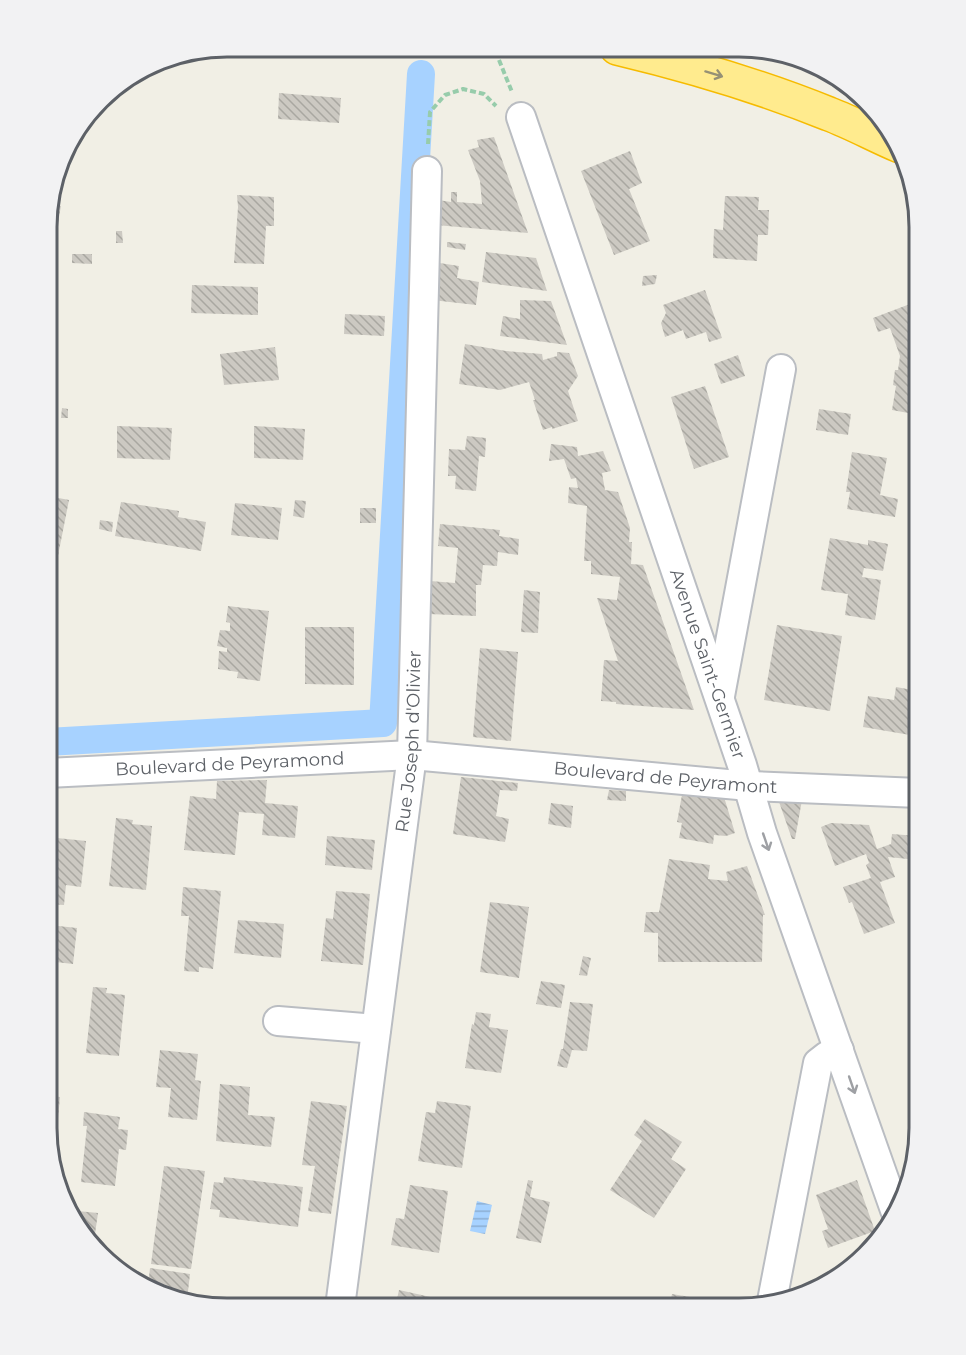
<svg xmlns="http://www.w3.org/2000/svg" width="966" height="1355" font-family="Montserrat,sans-serif">
  <defs>
    <pattern id="water-rules" width="6" height="5" patternUnits="userSpaceOnUse" patternTransform="scale(1.5)"><rect width="6" height="5" fill="#a7d2ff"/><path d="M0 2.5h6" fill="none" stroke="#8baed2"/></pattern>
    <pattern id="building-back-hatch" width="6" height="6" patternUnits="userSpaceOnUse" patternTransform="scale(1.5)"><rect width="6" height="6" fill="#ccc9c2"/><path d="M-1 5l2 2M0 0l6 6M5-1l2 2" fill="none" stroke="#a9a7a1"/></pattern>
  </defs>
  <rect width="100%" height="100%" fill="#f1efe5"/>
  <path fill="url(#water-rules)" d="M477,1201L492,1205L485,1234L470,1231Z"/>
  <g fill="none" stroke-linecap="round" stroke-linejoin="round">
    <path stroke="#a7d2ff" stroke-width="28" d="M47,742L383,723L421,74"/>
  </g>
  <g fill="url(#building-back-hatch)">
    <path d="M279,93L341,98L339,123L278,119Z"/>
    <path d="M494,137L528,233L436,225L438,200L451,202V192H457V202L482,204L480,181L468,150L479,147L477,140Z"/>
    <path d="M630,151L642,183L629,189L650,241L614,255L581,171Z"/>
    <path d="M237,195L274,197V226H266L264,264L234,263L238,207Z"/>
    <path d="M725,196L759,197L758,210H769L768,235H758L757,261L713,258L714,229L723,230Z"/>
    <path d="M48,204L61,206L55,239L48,238Z"/>
    <path d="M116,231H122L123,243H116Z"/>
    <path d="M447,242L466,244L465,250L447,247Z"/>
    <path d="M486,252L536,258L547,291L482,282Z"/>
    <path d="M72,254H92V264L72,263Z"/>
    <path d="M433,262L459,266L457,278L479,282L476,305L432,300Z"/>
    <path d="M657,275L655,284L642,286L643,276Z"/>
    <path d="M192,285L258,287V315L191,313Z"/>
    <path d="M705,290L722,338L709,342L706,332L686,339L683,330L665,337L661,323L666,313L663,305Z"/>
    <path d="M520,300L551,301L567,345L500,336L503,316L520,319Z"/>
    <path d="M910,304L918,326L912,329L919,349V415L892,410L896,386L893,385L895,370H898L900,356L890,328L878,332L873,318Z"/>
    <path d="M345,314L385,316L384,336L344,334Z"/>
    <path d="M465,344L506,351L542,354L543,360L557,356V352L569,353L578,376L568,391L578,421L552,429V427L543,430L533,400H535L529,382L500,390L459,384Z"/>
    <path d="M275,347L279,380L224,385L220,354Z"/>
    <path d="M738,355L745,376L721,384L714,364Z"/>
    <path d="M705,386L729,457L694,469L671,397Z"/>
    <path d="M62,408L68,409V418H61Z"/>
    <path d="M819,409L851,414L848,435L816,430Z"/>
    <path d="M117,426L172,428L170,460L117,458Z"/>
    <path d="M254,426L305,429L303,460L254,458Z"/>
    <path d="M467,436L486,438L485,457L479,456L476,491L455,489L456,476H448L449,449L465,450Z"/>
    <path d="M551,444L577,447L578,456L603,451L611,471L602,473L605,490L618,492L630,528L629,542H632L631,564L643,565L694,710L616,704V702L601,701L604,660L618,661L597,598L617,600L620,577L591,574V561H584L587,506L568,503L569,487L578,488L576,478L571,479L564,459L549,461Z"/>
    <path d="M852,452L887,458L880,495L898,499L895,517L847,509L850,492H846Z"/>
    <path d="M48,496L69,500L55,571L47,570Z"/>
    <path d="M295,500L306,501L304,518L293,516Z"/>
    <path d="M121,502L179,511L178,517L206,522L201,551L115,536Z"/>
    <path d="M235,503L282,508L278,540L231,535Z"/>
    <rect x="360" y="508" width="16" height="15"/>
    <path d="M100,520L113,522L112,532L99,529Z"/>
    <path d="M440,524L500,530L499,536L519,539L518,555L498,552L497,566L483,565L481,585H476V616L429,614L430,581L455,583L458,548L438,546Z"/>
    <path d="M830,538L868,545V540L888,544L883,571L864,568L862,577L881,580L875,620L845,615L848,594L821,590Z"/>
    <path d="M524,590L540,592L538,633L521,632Z"/>
    <path d="M228,606L269,611L260,681L237,678L238,672L218,669L219,651L227,652V648L217,646L220,630L230,631V623L226,622Z"/>
    <path d="M47,622L56,623L54,632L47,631Z"/>
    <path d="M777,625L842,636L830,711L764,700Z"/>
    <path d="M305,627H354V685L305,684Z"/>
    <path d="M480,648L518,652L511,741L473,737Z"/>
    <path d="M47,649L58,651L48,701H47Z"/>
    <path d="M896,687L918,691L916,698H919V726L912,725L910,735L863,727L868,696L894,700Z"/>
    <path d="M461,777L518,783L517,791L500,790L496,816L509,819L505,842L453,834Z"/>
    <path d="M267,780L265,803L298,806L295,838L262,835L264,814L239,812L235,855L184,850L190,796L216,799L217,781Z"/>
    <path d="M609,790L626,791V801L607,800Z"/>
    <path d="M682,795L724,797L735,833L726,836L714,835L713,844L679,838L682,823L677,822Z"/>
    <path d="M778,799L802,800L795,839H792Z"/>
    <path d="M551,803L573,806L571,828L548,824Z"/>
    <path d="M116,818L133,820L132,824L152,826L146,890L109,886Z"/>
    <path d="M831,823L869,825L877,849L891,844L892,834L917,836L918,860L888,857L895,877L880,882L895,923L864,934L852,902L849,903L843,887L871,878L866,865L869,863L866,854L835,866L821,827Z"/>
    <path d="M327,836L375,840L372,870L325,865Z"/>
    <path d="M57,838L86,841L81,887L66,885L64,905L47,904V848L55,849Z"/>
    <path d="M669,859L710,865L708,879L728,881L726,872L747,866L765,915H763L762,962H658V933L644,932L646,912H659Z"/>
    <path d="M183,887L221,891L213,969L199,967V972L184,971L189,916H181Z"/>
    <path d="M336,891L370,894L363,965L321,961L326,918L333,919Z"/>
    <path d="M490,902L529,907L519,978L480,972Z"/>
    <path d="M238,920L284,924L281,958L234,953Z"/>
    <path d="M49,925L77,928L73,964L47,961Z"/>
    <path d="M583,956L591,958L587,976L579,975Z"/>
    <path d="M541,981L565,985L561,1008L536,1004Z"/>
    <path d="M93,987L107,988L106,993L125,995L119,1056L86,1053Z"/>
    <path d="M570,1002L593,1004L587,1051L572,1050L567,1068L557,1066L561,1049H563Z"/>
    <path d="M476,1012L491,1014L489,1027L508,1030L501,1073L465,1068L472,1024L474,1025Z"/>
    <path d="M47,1019H50L48,1040H47Z"/>
    <path d="M160,1050L198,1054L195,1080L201,1081L197,1120L168,1117L171,1088L156,1087Z"/>
    <path d="M220,1084L250,1087L248,1115L275,1117L271,1147L216,1141Z"/>
    <path d="M47,1095L60,1097L56,1140L49,1139L47,1128Z"/>
    <path d="M311,1101L347,1106L331,1214L308,1211L315,1166L302,1165Z"/>
    <path d="M437,1101L471,1106L462,1168L418,1161L426,1112L435,1113Z"/>
    <path d="M84,1112L120,1117L118,1129L128,1130L126,1150L119,1149L115,1186L81,1182L87,1126H83Z"/>
    <path d="M645,1119L682,1142L671,1159L686,1169L654,1218L610,1190L642,1141L634,1135Z"/>
    <path d="M164,1166L205,1171L191,1269L151,1264Z"/>
    <path d="M224,1177L303,1187L298,1227L219,1217L220,1210L210,1209L214,1182L223,1183Z"/>
    <path d="M528,1180L533,1181L530,1197L550,1202L541,1243L516,1238Z"/>
    <path d="M857,1180L875,1231L828,1248L822,1231L828,1229L816,1195Z"/>
    <path d="M410,1185L448,1191L439,1253L391,1245L396,1218L404,1219Z"/>
    <path d="M67,1210L98,1213L94,1241Z"/>
    <path d="M150,1268L190,1274L187,1300L148,1286Z"/>
    <path d="M399,1290L435,1298L432,1308H395Z"/>
    <path d="M672,1294L696,1298L694,1308H669Z"/>
  </g>
  <g fill="none" stroke-linecap="round" stroke-linejoin="round">
    <g stroke="#babdc2" stroke-width="32">
      <g id="minor">
        <path id="s1" d="M521,117L742,765L762,833L895,1210"/>
        <path d="M720,696L781,369"/>
        <path id="s2" d="M47,773L412,755L749,786L919,793"/>
        <path d="M278,1021L376,1029"/>
        <path d="M772,1301L818,1063L827,1056L839,1050"/>
        <path id="s3" d="M340,1307L412,755L427,171"/>
      </g>
    </g>
    <g stroke="#f6bb00" stroke-width="36">
      <path id="highway" d="M617,48C688,65 760,86 829,114C853,123 876,136 900,146"/>
    </g>
    <g stroke="#97ccab" stroke-width="4" stroke-dasharray="6 3" stroke-linecap="butt">
      <path d="M499,60L512,92"/>
      <path d="M428,144L430,112L445,95L463,89L484,94L496,106"/>
    </g>
    <use href="#minor" stroke="#fff" stroke-width="28"/>
    <use href="#highway" stroke="#ffeb8e" stroke-width="33"/>
  </g>
  <defs><path id="oneway-shaft" d="M-6 0H5M1.5-3L5.5 0L1.5 3" fill="none" stroke-width="1.6" stroke-linecap="round" stroke-linejoin="round" transform="scale(1.5)"/></defs>
  <use stroke="#969175" href="#oneway-shaft" transform="translate(714 74) rotate(17)"/>
  <g stroke="#9ea0a4">
    <use href="#oneway-shaft" transform="translate(766 842) rotate(71)"/>
    <use href="#oneway-shaft" transform="translate(852 1085) rotate(71)"/>
  </g>
  <g text-anchor="middle" stroke-width="4.5" stroke-linejoin="round" paint-order="stroke">
    <g font-size="18" fill="#5d6167" stroke="#fff">
      <text dy="6" stroke="none"><textPath href="#s1" startOffset="578">Avenue Saint-Germier</textPath></text>
      <text dy="6" stroke="none"><textPath href="#s3" startOffset="570">Rue Joseph d'Olivier</textPath></text>
      <text dy="6" stroke="none"><textPath href="#s2" startOffset="183">Boulevard de Peyramond</textPath></text>
      <text dy="6" stroke="none"><textPath href="#s2" startOffset="620">Boulevard de Peyramont</textPath></text>
    </g>
  </g>
  <path d="M0 0H966V1355H0ZM227 57H739A170 170 0 0 1 909 227V1128A170 170 0 0 1 739 1298H227A170 170 0 0 1 57 1128V227A170 170 0 0 1 227 57Z" fill="#f2f2f3" fill-rule="evenodd"/>
  <path fill="none" stroke="#5d6167" stroke-width="3" d="M227 57H739A170 170 0 0 1 909 227V1128A170 170 0 0 1 739 1298H227A170 170 0 0 1 57 1128V227A170 170 0 0 1 227 57Z"/>
</svg>
